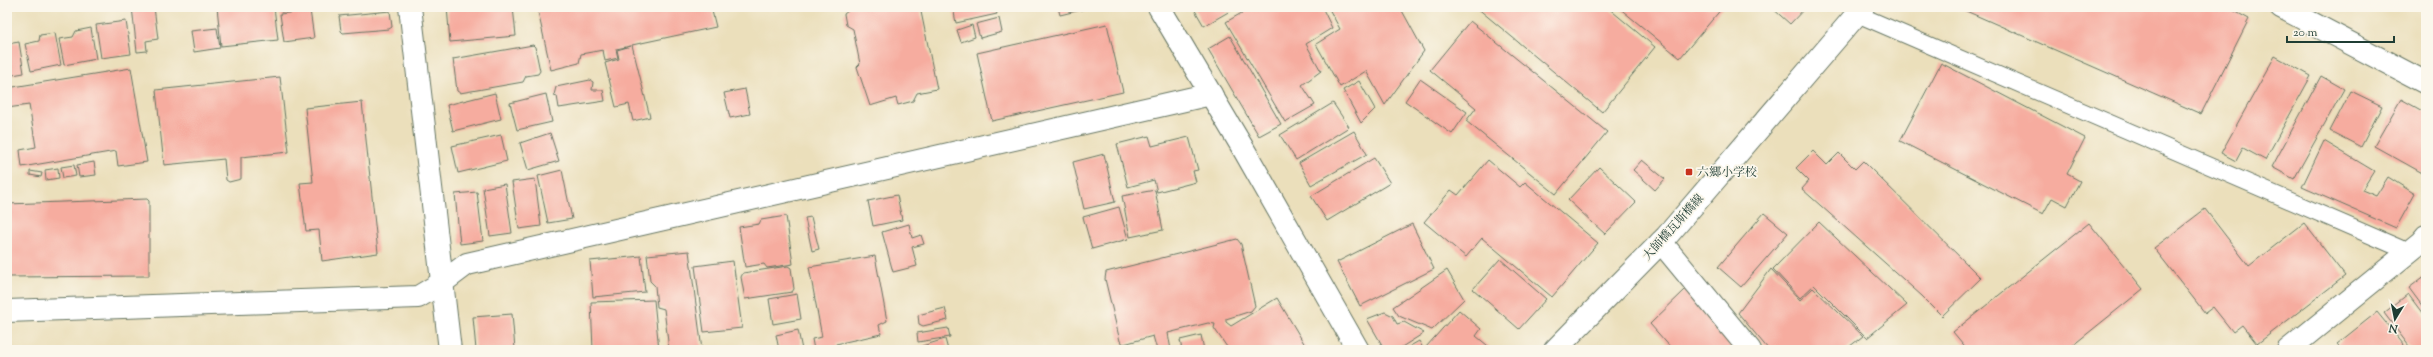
<svg xmlns="http://www.w3.org/2000/svg" width="2433" height="357" font-family="'Sorts Mill Goudy','Noto Serif JP',serif">
  <rect width="100%" height="100%" fill="#fbf7ec"/>
  <filter id="ink" filterUnits="userSpaceOnUse"><feTurbulence type="fractalNoise" baseFrequency=".025" numOctaves="2"/><feDisplacementMap in="SourceGraphic" scale="8" xChannelSelector="R" yChannelSelector="G"/><feConvolveMatrix kernelMatrix="1 2 1 2 8 2 1 2 1" color-interpolation-filters="sRGB"/></filter>
  <filter id="wash" filterUnits="userSpaceOnUse"><feTurbulence type="fractalNoise" baseFrequency=".012" numOctaves="4" result="noise"/><feDisplacementMap in="SourceGraphic" scale="16" xChannelSelector="R" yChannelSelector="G"/><feGaussianBlur stdDeviation="0.9" result="paint"/><feColorMatrix in="noise" values="0 0 0 0 0 0 0 0 0 0 0 0 0 0 0 0 0 1.4 0 .05"/><feComposite in="paint" operator="in"/></filter>
  <g filter="url(#wash)">
    <rect width="100%" height="100%" fill="#ebdfbb"/>
    <g id="blocks">
      <g fill="#f6ac9f">
        <path d="M132,7H154L158,39L146,41L147,51L137,52Z"/>
        <path d="M217,7H274L278,40L221,46Z"/>
        <path d="M280,7H303V8L281,12Z"/>
        <path d="M447,7H513L516,36L450,42Z"/>
        <path d="M537,7H711L716,27L632,45L650,117L633,121L629,104L616,107L605,63L619,59L617,50L631,46L616,49L618,58L605,61L603,50L581,54L579,63L551,70Z"/>
        <path d="M847,7H920L937,89L917,93L913,101L898,105L896,98L870,106L857,67L860,64L853,29L846,25L844,14L848,11Z"/>
        <path d="M953,7H995L997,14L956,23Z"/>
        <path d="M1058,7H1089V8L1060,15Z"/>
        <path d="M1193,7H1237L1204,26Z"/>
        <path d="M1252,7H1322L1332,28L1306,44L1321,71L1302,85L1315,105L1285,122L1226,22Z"/>
        <path d="M1328,7H1400L1424,51L1385,105L1366,71L1340,87L1316,44L1340,29Z"/>
        <path d="M1476,7H1607L1655,47L1602,112Z"/>
        <path d="M1618,7H1723L1680,58Z"/>
        <path d="M1771,7H1806L1790,24Z"/>
        <path d="M1957,7H2227L2249,19L2201,114Z"/>
        <path d="M310,10L314,38L284,42L280,14Z"/>
        <path d="M390,11L392,27L389,29L343,33L341,31L339,16Z"/>
        <path d="M999,18L1002,32L980,38L976,24Z"/>
        <path d="M126,21L131,54L101,58L96,25Z"/>
        <path d="M1470,21L1607,132L1556,194L1466,121L1476,108L1430,70Z"/>
        <path d="M1107,24L1123,92L992,121L977,53Z"/>
        <path d="M972,25L975,37L961,42L957,30Z"/>
        <path d="M91,28L96,59L64,65L59,39L73,37L76,31Z"/>
        <path d="M217,28L220,48L194,52L191,31Z"/>
        <path d="M55,33L61,65L31,71L25,44L39,41L40,35Z"/>
        <path d="M1230,36L1281,124L1259,136L1208,49Z"/>
        <path d="M19,42L24,73L7,76V44Z"/>
        <path d="M533,45L535,47L540,71L538,74L526,76L523,82L460,93L457,91L453,59Z"/>
        <path d="M2275,56L2311,76L2265,160L2243,148L2236,161L2221,153Z"/>
        <path d="M1941,63L2085,138L2067,174L2080,181L2067,206L2052,198L2043,214L1900,141Z"/>
        <path d="M131,68L147,162L118,166L116,151L22,167L20,150L36,147L29,105L7,108V88Z"/>
        <path d="M2321,76L2344,89L2294,179L2272,167Z"/>
        <path d="M280,77L289,152L241,157V179L229,182L226,180L224,159L164,165L156,90Z"/>
        <path d="M1420,79L1467,112L1452,134L1405,101Z"/>
        <path d="M590,80L593,82L592,90H603L605,101L559,108L557,96L554,95L556,87Z"/>
        <path d="M1359,81L1375,109L1361,123L1343,90Z"/>
        <path d="M745,89L750,114L730,118L724,93Z"/>
        <path d="M2351,91L2382,106L2361,147L2330,131Z"/>
        <path d="M495,93L501,119L453,131L447,105Z"/>
        <path d="M546,94L552,122L517,130L510,103Z"/>
        <path d="M2401,99L2426,113V175L2374,146Z"/>
        <path d="M362,102L378,253L322,261L319,230L306,231L300,183L313,182L305,108Z"/>
        <path d="M1333,103L1349,127L1296,160L1280,135Z"/>
        <path d="M1354,131L1367,154L1311,185L1299,163Z"/>
        <path d="M550,133L559,161L528,170L520,143Z"/>
        <path d="M501,135L507,161L458,173L452,146Z"/>
        <path d="M1149,136L1152,146L1189,137L1198,170L1193,171L1196,182L1157,192L1154,180L1128,187L1117,144Z"/>
        <path d="M2324,141L2374,171L2362,190L2376,196L2388,177L2415,194L2396,228L2302,187Z"/>
        <path d="M1813,151L1827,165L1839,153L1855,169L1863,161L1981,278L1942,316L1922,296L1802,189L1809,181L1796,168Z"/>
        <path d="M1104,154L1115,202L1084,209L1073,162Z"/>
        <path d="M1374,158L1390,183L1327,221L1311,196Z"/>
        <path d="M1488,160L1520,187L1525,182L1598,243L1552,297L1482,238L1466,257L1424,222L1451,190L1458,195Z"/>
        <path d="M1642,160L1665,179L1655,190L1633,170Z"/>
        <path d="M94,162L96,175L79,177L77,165Z"/>
        <path d="M74,165L76,176L63,178L61,167Z"/>
        <path d="M1599,167L1636,202L1605,234L1568,200Z"/>
        <path d="M58,168L59,178L46,180L45,170Z"/>
        <path d="M562,170L572,219L548,223L538,176Z"/>
        <path d="M30,171L42,173L41,177L30,175Z"/>
        <path d="M535,179L541,226L519,229L512,182Z"/>
        <path d="M505,184L512,233L490,236L483,188Z"/>
        <path d="M1155,190L1163,230L1130,237L1122,196Z"/>
        <path d="M477,192L483,241L460,244L455,194Z"/>
        <path d="M897,195L902,220L873,226L868,201Z"/>
        <path d="M147,199L149,201V276L7,277V204Z"/>
        <path d="M1119,207L1128,239L1092,249L1083,217Z"/>
        <path d="M2205,209L2249,266L2304,223L2345,276L2257,344L2242,325L2233,332L2213,307L2205,313L2154,248Z"/>
        <path d="M1764,213L1788,233L1741,287L1718,267Z"/>
        <path d="M786,216L793,264L767,268L764,264L745,267L739,227L759,224L761,220Z"/>
        <path d="M811,217L819,249L812,251L805,218Z"/>
        <path d="M1819,222L1907,305L1867,338L1814,285L1800,298L1773,269Z"/>
        <path d="M2089,223L2143,289L2067,350H1968L1953,332Z"/>
        <path d="M909,224L912,238L921,235L924,244L912,247L917,266L893,272L882,232Z"/>
        <path d="M1412,224L1434,269L1360,306L1337,262Z"/>
        <path d="M1237,239L1241,244L1255,306L1251,311L1226,319V322L1231,326L1277,298L1308,350H1229L1214,328L1215,324L1208,323L1168,333L1171,350H1157L1153,336L1124,344L1120,341L1105,279L1106,272Z"/>
        <path d="M689,251L702,350H669L664,309L657,307L655,286L650,281L647,255Z"/>
        <path d="M641,256L645,292L593,297L590,261Z"/>
        <path d="M875,256L887,321L879,325L881,334L836,344L837,350H814L812,339L822,337L809,267Z"/>
        <path d="M1500,259L1546,299L1519,329L1473,289Z"/>
        <path d="M733,261L742,328L704,332L695,266Z"/>
        <path d="M788,266L791,268L794,289L792,292L745,299L741,277L743,273Z"/>
        <path d="M1771,269L1800,300L1813,288L1863,336L1845,350H1769L1738,313Z"/>
        <path d="M1447,270L1464,299L1432,330L1399,316L1393,307Z"/>
        <path d="M2426,275V311L2409,288Z"/>
        <path d="M1686,289L1736,350H1673L1650,324Z"/>
        <path d="M797,294L801,319L773,324L769,299Z"/>
        <path d="M2408,294L2426,318V345L2419,350H2412L2384,313Z"/>
        <path d="M654,300L659,350H593L591,302Z"/>
        <path d="M945,308L948,320L923,326L919,324L918,315Z"/>
        <path d="M1459,310L1481,329L1476,336L1493,350H1429L1426,347Z"/>
        <path d="M1385,312L1393,316L1397,324L1404,322L1424,333L1397,350H1385L1367,319Z"/>
        <path d="M2377,312L2408,350H2341L2337,344Z"/>
        <path d="M512,314L515,349L476,350L473,317Z"/>
        <path d="M948,328L950,337L918,342L917,333Z"/>
        <path d="M798,330L802,350H779L776,335Z"/>
        <path d="M1201,335L1204,350H1182L1180,340Z"/>
        <path d="M945,339L948,350H923L922,346Z"/>
        <path d="M1419,341L1424,350H1403Z"/>
      </g>
    </g>
  </g>
  <g filter="url(#ink)">
    <use href="#blocks" fill-opacity="0" stroke="#667663" stroke-width="1"/>
    <g fill="none" stroke-linecap="round" stroke-linejoin="round">
      <g stroke="#667663" stroke-width="18">
        <path id="lane" d="M1857,14L2409,252"/>
      </g>
      <g stroke="#667663" stroke-width="24">
        <g id="street">
          <path d="M410,7L450,350"/>
          <path d="M1159,7L1244,150L1358,350"/>
          <path d="M2281,7L2426,83"/>
          <path d="M1661,242L1750,350"/>
          <path d="M443,282L467,264L1211,94"/>
          <path d="M2288,350L2421,242L2426,236"/>
        </g>
      </g>
      <g stroke="#667663" stroke-width="24">
        <g id="secondary">
          <path d="M7,311L418,297L443,282"/>
          <path d="M1555,350L1666,237L1863,7"/>
        </g>
      </g>
      <use href="#lane" stroke="#fff" stroke-width="16"/>
      <use href="#street" stroke="#fff" stroke-width="22"/>
      <use href="#secondary" stroke="#fff" stroke-width="22"/>
    </g>
  </g>
  <rect fill="#c8321e" stroke="#fbf7ec" stroke-width="1.5" x="1685" y="168" width="8" height="8" rx="2"/>
  <g text-anchor="middle" stroke-width="3.5" stroke-linejoin="round" paint-order="stroke">
    <g font-size="12" fill="#1f3d34" stroke="#fbf7ec" text-anchor="start">
      <text x="1697" y="176">六郷小学校</text>
    </g>
    <g font-size="12" fill="#1f3d34" stroke="#fbf7ec">
      <text transform="translate(1673 227) rotate(-48)" y="4">大師橋瓦斯橋線</text>
    </g>
  </g>
  <rect width="2433" height="357" fill="none" stroke="#fbf7ec" stroke-width="24"/>
  <g transform="translate(2395 319) rotate(190)" stroke="#fbf7ec" stroke-width="3" paint-order="stroke">
  <path d="M0-3L7 15L0 10L-7 15Z" fill="#1f3d34"/>
  <text y="-6" font-size="11" font-weight="bold" text-anchor="middle" fill="#1f3d34">N</text>
  </g>
  <path d="M2287 36v6h107v-6" fill="none" stroke="#1f3d34" stroke-width="2"/>
  <text x="2293" y="36" font-size="12" fill="#1f3d34" stroke="#fbf7ec" stroke-width="3" paint-order="stroke">20 m</text>
</svg>
